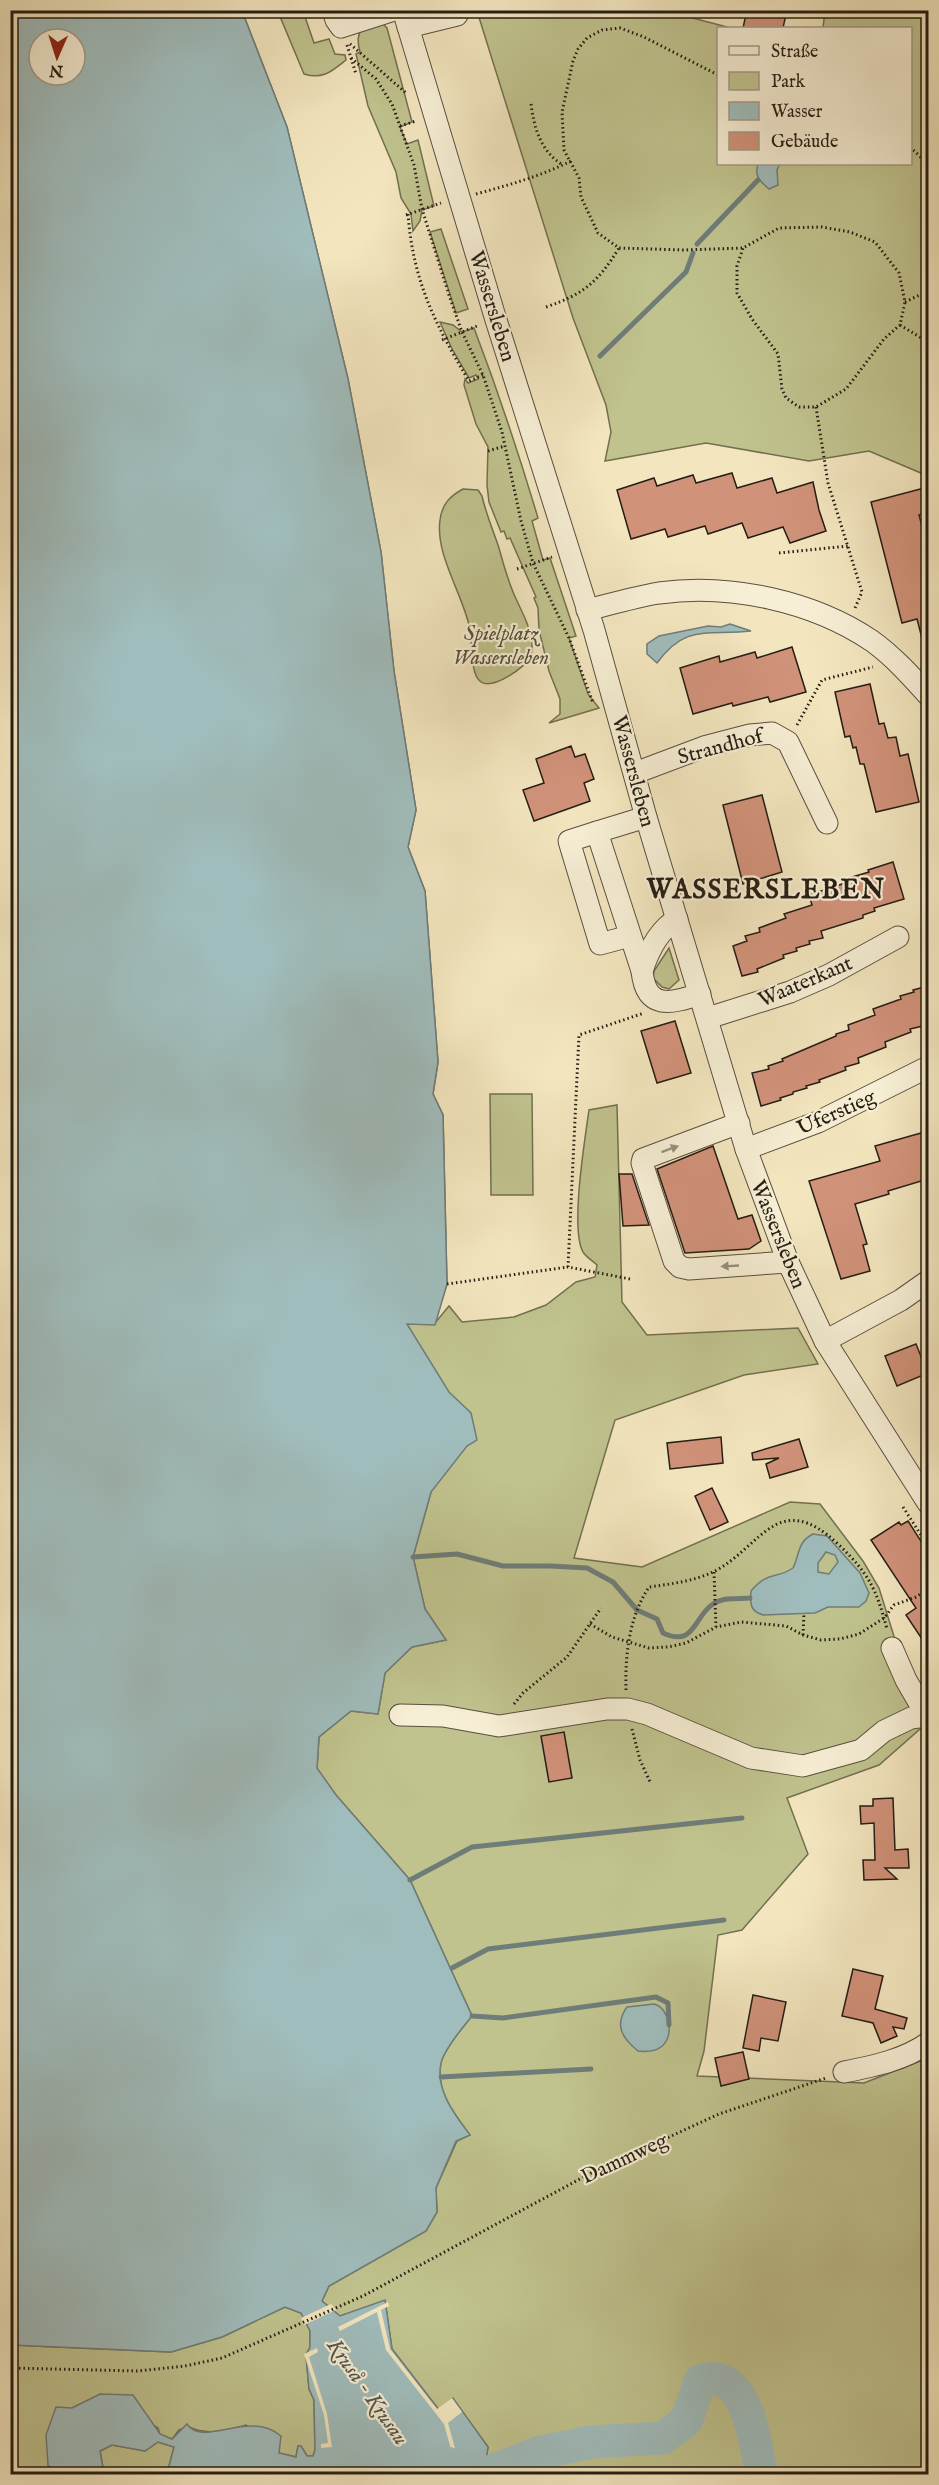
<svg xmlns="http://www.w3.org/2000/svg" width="939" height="2485" font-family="'IM FELL English',serif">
  <rect width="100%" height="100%" fill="#f3e6bf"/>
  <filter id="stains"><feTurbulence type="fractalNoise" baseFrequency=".00333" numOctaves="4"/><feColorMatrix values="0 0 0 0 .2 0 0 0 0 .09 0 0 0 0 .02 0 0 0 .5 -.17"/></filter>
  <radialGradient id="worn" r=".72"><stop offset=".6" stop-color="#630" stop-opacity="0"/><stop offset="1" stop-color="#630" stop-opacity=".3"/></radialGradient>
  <g fill="#c0c38e" stroke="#727051" stroke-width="1.5">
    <path d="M242,11L287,127L348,379L381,552L394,671L416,810L408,847L425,891L438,1062L433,1094L443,1115L447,1284L435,1323L449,1306L462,1322L514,1317L546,1305L576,1282L595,1277L597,1265C593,1261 586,1257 583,1252C570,1229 585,1139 589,1110L617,1105L622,1302L647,1335L798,1328L818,1364L744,1375L615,1420L574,1558L642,1567L790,1502L820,1504L863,1561L879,1588L897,1646L928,1722L879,1765L787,1798L808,1854L742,1930L718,1935L704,2051L697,2076L864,2083L928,2058V2474H484L488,2447L453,2399L439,2410L392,2349L385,2301L340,2316L322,2301L329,2286L426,2231L437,2212L436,2188L457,2141L470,2135C455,2115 435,2090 441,2063C444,2049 463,2027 472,2016L410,1880L336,1795L317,1769L319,1737L351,1711L378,1714L385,1673L412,1647L446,1640L425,1609L413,1557L431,1492L411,1369Z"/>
    <path d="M274,11H303L314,43L329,39L335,54L345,55L346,60C332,71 323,80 304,74L281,19Z"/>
    <path d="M477,11H677V14L731,28H718V164H910V28H823L825,11H928V476L869,451L809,461L706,443L605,461L611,432L606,405L573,318Z"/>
    <path d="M383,24L387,28L412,122L400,127L407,144L418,140L434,206L422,210L420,221L413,231L411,214L401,198L396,172L368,106L356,54L360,52C354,30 362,26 383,24Z"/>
    <path d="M441,229L468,309L456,313L430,232Z"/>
    <path d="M440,322L453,325L462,332L474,328C498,391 519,454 538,518L532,521L543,560L550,558L576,636L569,638L588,694L599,708L549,723L560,714V699L549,671L539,630L538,608L534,598L536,597L510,538L507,539L504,531L501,532L489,502L487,485L488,447L476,424L464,385L465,379L468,383L478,379L476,375L469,378L452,349Z"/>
    <path d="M463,489L478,490L482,496C486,514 493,530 499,548C503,563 507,577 513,592C520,609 530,624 532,643C532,646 532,653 531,656C526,667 493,690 481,682C470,675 472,642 470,629C463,594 435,555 440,520C442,504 450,496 463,489Z"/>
    <path d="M669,948L679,980L669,989L662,987L653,978L654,971Z"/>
    <path d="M490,1094H532L533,1195H491Z"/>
    <path d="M285,2307L301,2313L310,2331V2347L306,2355L309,2389L314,2400L315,2450L313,2456H307L301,2446H298L296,2457L279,2453L246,2425C227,2430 208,2436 189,2427L179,2430L172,2439L160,2435L158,2428L101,2394L72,2408L48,2465L58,2474H11V2345L171,2352L222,2337Z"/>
    <path d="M158,2442L174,2447L167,2474H104L100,2451L112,2445L145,2451Z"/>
  </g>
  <g fill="#a0bdbd" stroke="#6f7d79" stroke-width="1.5" fill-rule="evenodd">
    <path d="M11,11H242L287,127L348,379L381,552L394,671L416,810L408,847L425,891L438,1062L433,1094L443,1115L447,1284L435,1325L407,1324L449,1392L471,1413L477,1440L467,1446L431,1492L413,1557L425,1609L446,1640L412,1647L385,1673L378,1714L351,1711L319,1737L317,1768L336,1795L410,1880L472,2016C463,2027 444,2049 441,2063C435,2090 455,2115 470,2135L456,2141L436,2188L437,2212L426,2231L329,2286L322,2301L340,2316L385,2300L392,2349L439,2410L453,2398L488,2447L484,2474H167L174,2447L158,2442L145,2451L112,2445L100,2451L104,2474H58L48,2465L46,2435L56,2407L72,2408L100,2394L133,2395L160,2434L172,2439L187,2424C203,2448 249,2409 281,2436L279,2453L296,2457L298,2446H301L307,2456H313L315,2450L314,2400L309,2389L306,2355L310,2347V2331L301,2313L285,2307L222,2337L171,2352L11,2345ZM39,39H75V75H39Z"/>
    <path d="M758,164H780L777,170L778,185L769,189C760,181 754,176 758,164Z"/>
    <path d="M730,624L751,631C708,636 686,623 657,663L647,654V644L659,636L708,626L721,627Z"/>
    <path d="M813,1534L827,1536L860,1573L869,1593L866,1601L859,1607H828L815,1613L763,1615C750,1611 750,1604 751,1591C769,1570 775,1580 793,1568C800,1554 797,1542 813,1534ZM826,1552L835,1555L838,1562L829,1574L818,1572V1563Z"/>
    <path d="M654,2004C670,2008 675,2037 661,2047C654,2052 646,2052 638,2051C622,2038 614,2025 627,2007Z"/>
  </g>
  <g fill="#f3e6bf">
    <path d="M388,2302L389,2306L381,2310L390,2349L437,2409L452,2398L462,2412L448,2423L459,2463L455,2464L444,2424L386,2350L377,2312L340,2331L338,2327Z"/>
    <path d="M331,2304L336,2310L304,2325L301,2318Z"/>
    <path d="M317,2348L318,2352L309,2357L327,2414L332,2447L321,2448V2444L328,2443L324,2415L304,2354Z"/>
  </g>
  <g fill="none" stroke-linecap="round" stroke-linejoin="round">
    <g stroke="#6f7d79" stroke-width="5">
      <path d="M697,244L758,180"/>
      <path d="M600,356L686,272L693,253"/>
      <path d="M413,1557L457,1554L503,1566H551L587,1568L613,1582L637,1610L657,1619L663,1633C695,1648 694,1616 713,1604C723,1597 738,1599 750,1598"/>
      <path d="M410,1880L472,1847L742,1818"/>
      <path d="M452,1968L488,1949L724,1920"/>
      <path d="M472,2016L503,2018L656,1997L668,2003L669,2025"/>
      <path d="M441,2077L591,2069"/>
    </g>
    <path stroke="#a0bdbd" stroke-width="33" d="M440,2461L484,2474L537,2453L591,2442L663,2438L687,2420L700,2381C747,2364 756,2445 761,2474"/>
  </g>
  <g fill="#d1927a" stroke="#251d14" stroke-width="1.5">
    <path d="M747,10H787L783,28H743Z"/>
    <path d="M732,473L737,488L772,478L777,493L813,482L819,510L826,531L790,543L783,527L748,538L742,523L708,534L705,526L668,537L665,529L631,539L617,490L654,478L657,486L693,475L696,483Z"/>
    <path d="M928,487V512L919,515L928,549V645L924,646L917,619L902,623L871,502Z"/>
    <path d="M792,647L806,692L770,702L768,697L733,706L732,703L693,714L680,668L719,656L720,662L755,652L757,658Z"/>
    <path d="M870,684L879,724L884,723L888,738L896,737L900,756L908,754L919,802L876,812L864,764H860L856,747L853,748L850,736L845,737L835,692Z"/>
    <path d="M571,746L575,757L585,754L594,779L584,783L590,801L534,821L523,790L544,783L536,759Z"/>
    <path d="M762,795L782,872L743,884L723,805Z"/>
    <path d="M893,862L904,899L874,908L875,911L863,915V918L821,931L823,938L809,941L810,944L796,948L797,951L783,955L784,958L757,969L758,972L742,976L733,946L747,941L745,936L760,932L759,928L786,918L784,914L812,905L809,895L851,881L849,878L869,872L868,870Z"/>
    <path d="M928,986V1030H924L923,1026L910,1029L911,1032L885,1042L886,1047L858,1058L859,1063L845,1067L846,1070L819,1080L820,1082L806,1086L807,1088L793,1092V1094L780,1098L781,1100L761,1106L752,1073L769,1069L768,1066L783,1061L782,1059L836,1036V1034L849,1030L848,1025L875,1015L873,1009L901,999L900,996L914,992L913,990Z"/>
    <path d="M675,1021L691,1073L657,1083L641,1031Z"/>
    <path d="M928,1131V1179L888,1191L889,1194L855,1204L867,1244L863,1245L870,1271L841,1279L809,1181L880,1161L875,1146Z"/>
    <path d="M713,1146L738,1219L752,1215L761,1241L749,1249L685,1253L657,1169Z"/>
    <path d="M619,1174H632L649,1225L623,1226Z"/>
    <path d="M916,1344L922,1359L928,1356V1373L897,1386L885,1356Z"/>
    <path d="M721,1437L723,1463L670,1469L667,1443Z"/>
    <path d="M799,1439L808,1467L770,1478L766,1464L779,1458L753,1460L752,1453Z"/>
    <path d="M712,1488L728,1522L710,1530L695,1496Z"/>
    <path d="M908,1521L928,1552V1648L906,1615L916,1608L871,1540L899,1522L901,1525Z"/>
    <path d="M564,1732L572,1778L549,1782L541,1736Z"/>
    <path d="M893,1798L895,1850L908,1849L909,1868H885L897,1879L864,1880L863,1860H875L874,1823L861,1824L860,1806H873V1799Z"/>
    <path d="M853,1969L883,1976L875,2009L907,2018L904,2029L893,2027L897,2036L881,2043L873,2023L842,2016Z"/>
    <path d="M753,1995L786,2002L778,2041L761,2038L759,2051L743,2048Z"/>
    <path d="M743,2052L749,2079L721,2086L715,2058Z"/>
  </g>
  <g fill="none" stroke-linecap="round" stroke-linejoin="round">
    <g stroke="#584f3f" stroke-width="23">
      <g id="minor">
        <path d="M333,10L336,20L341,27L394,10"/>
        <path d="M403,10L496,320L594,630L646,817L746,1149L788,1262L825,1341L928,1503"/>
        <path d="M408,27L457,15"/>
        <path d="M587,610C611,604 635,597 659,593C729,583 813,601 872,641C893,656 911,676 928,695"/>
        <path d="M635,773L704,747L750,735L772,733L788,742L827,823"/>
        <path d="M646,817L597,832L642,971C646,1010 670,1004 700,994"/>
        <path d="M597,832L569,841L600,944L630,936"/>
        <path d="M642,971C648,952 659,930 677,919"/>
        <path d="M708,1018L790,992L829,975L898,937"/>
        <path d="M739,1123L643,1159L642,1163L674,1261L680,1267L689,1269L788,1262"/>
        <path d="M746,1149L818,1122L924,1069"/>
        <path d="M825,1341L901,1300L928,1281"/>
        <path d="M892,1648L906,1680L928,1718"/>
        <path d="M400,1715L443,1716L499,1726L607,1709H628L647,1714L751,1758L803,1766L861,1750L884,1731L911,1718L926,1716"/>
        <path d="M844,2072C874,2066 904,2060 928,2043"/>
      </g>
    </g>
    <g stroke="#251d14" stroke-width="3" stroke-dasharray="1.5 3" stroke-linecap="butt">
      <path d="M350,44L406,93"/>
      <path d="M347,45L356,74"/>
      <path d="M351,58L376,79L392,104L414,165L422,209L449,295L462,332L483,375L502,432L521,521L533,563L569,638L593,703"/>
      <path d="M718,75L644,37L620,28L602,30L587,38L578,49L573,61L562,112L564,150L579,178L581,197L598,233L619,248L684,250L743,248L779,228L822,227L850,232L875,242L899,273L905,302L900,325L884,339L846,389L816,407H799L786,398L782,389L778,354L752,319L737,293V266L743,248"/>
      <path d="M531,104C534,128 541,152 563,165"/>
      <path d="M400,126L416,121"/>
      <path d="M910,147L928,164"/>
      <path d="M476,194C509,185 541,176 571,161"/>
      <path d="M408,214C413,281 435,324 469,381L483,375"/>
      <path d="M406,215L441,203"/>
      <path d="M905,302L928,291"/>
      <path d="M546,307C584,294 598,282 619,248"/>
      <path d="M900,325L928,342"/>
      <path d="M442,340L477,326"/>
      <path d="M816,407L828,483L862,592L855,608"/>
      <path d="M488,451L505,446"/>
      <path d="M779,553L848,546"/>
      <path d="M517,569L552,557"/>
      <path d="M797,725L822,680L873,667"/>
      <path d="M630,1279L568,1267L579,1035L644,1013"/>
      <path d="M447,1284L568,1267"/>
      <path d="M903,1507L928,1546"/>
      <path d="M714,1572L716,1627"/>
      <path d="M590,1624L612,1637L649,1648L668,1647L686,1643L716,1627L741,1622L786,1626L803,1635L821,1640L840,1639L859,1634L884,1618L894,1605L916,1597L928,1589"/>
      <path d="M803,1635L804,1613"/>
      <path d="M626,1690C625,1655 629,1617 649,1587C671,1584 695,1581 715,1571C762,1546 778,1488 838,1544C869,1574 876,1588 887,1629"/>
      <path d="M514,1704L523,1693L567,1657L601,1608"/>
      <path d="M632,1729L640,1760L651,1784"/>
      <path d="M10,2368L138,2371L185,2366L222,2358L363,2296L591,2173L719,2114L826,2078"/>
    </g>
    <use href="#minor" stroke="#f7efd5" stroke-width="21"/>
  </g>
  <defs><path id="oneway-solid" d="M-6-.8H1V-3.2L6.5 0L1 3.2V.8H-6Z" transform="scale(1.5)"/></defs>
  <g fill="#98907e">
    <use href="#oneway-solid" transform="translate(670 1149) rotate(-20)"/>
    <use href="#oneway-solid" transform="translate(730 1266) rotate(177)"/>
  </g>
  <g text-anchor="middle" stroke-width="4.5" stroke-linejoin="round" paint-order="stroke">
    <g font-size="21" fill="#251d14" stroke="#f7efd5">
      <text transform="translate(493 306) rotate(73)" y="7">Wassersleben</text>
      <text transform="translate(720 746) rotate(-15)" y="7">Strandhof</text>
      <text transform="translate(634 771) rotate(75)" y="7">Wassersleben</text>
      <text transform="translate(805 981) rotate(-23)" y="7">Waaterkant</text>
      <text transform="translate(836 1112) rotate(-24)" y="7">Uferstieg</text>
      <text transform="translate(779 1234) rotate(68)" y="7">Wassersleben</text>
      <text transform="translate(624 2158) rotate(-25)" y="7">Dammweg</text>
    </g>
    <g font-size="21" font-style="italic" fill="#544f39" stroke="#f7efd5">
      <text x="501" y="640">Spielplatz<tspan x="501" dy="24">Wassersleben</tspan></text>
    </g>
    <g font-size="22" font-style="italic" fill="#50554f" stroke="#f7efd5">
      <text transform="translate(369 2391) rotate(55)" y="8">Kruså - Krusau</text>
    </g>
    <g font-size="27" font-weight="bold" letter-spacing="1.5" fill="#251d14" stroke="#f7efd5">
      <text x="766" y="898">WASSERSLEBEN</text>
    </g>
  </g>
  <rect width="939" height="2485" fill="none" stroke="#f3e6bf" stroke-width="36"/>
  <rect x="12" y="12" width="915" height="2461" fill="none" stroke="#251d14" stroke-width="3"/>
  <rect x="18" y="18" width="903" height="2449" fill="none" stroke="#251d14" stroke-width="1.5"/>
  <rect x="717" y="27" width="195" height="138" fill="#f7efd5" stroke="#a39b88" stroke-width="1.5"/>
  <rect x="729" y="46" width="30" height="9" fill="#f7efd5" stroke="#a39b88" stroke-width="1.5"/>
  <text x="771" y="57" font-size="18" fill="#251d14">Straße</text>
  <rect x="729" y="72" width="30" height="18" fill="#c0c38e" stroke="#a39b88" stroke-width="1.5"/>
  <text x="771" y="87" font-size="18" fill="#251d14">Park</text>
  <rect x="729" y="102" width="30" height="18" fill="#a0bdbd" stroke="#a39b88" stroke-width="1.5"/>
  <text x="771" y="117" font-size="18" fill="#251d14">Wasser</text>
  <rect x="729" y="132" width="30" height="18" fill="#d1927a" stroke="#a39b88" stroke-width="1.5"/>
  <text x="771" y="147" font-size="18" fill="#251d14">Gebäude</text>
  <g transform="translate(57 57) rotate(183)"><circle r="28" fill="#f7efd5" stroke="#a39b88" stroke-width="1.5"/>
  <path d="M0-4.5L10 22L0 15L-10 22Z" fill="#8f2418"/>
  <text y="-9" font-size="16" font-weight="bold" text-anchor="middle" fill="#251d14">N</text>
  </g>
  <rect width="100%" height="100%" filter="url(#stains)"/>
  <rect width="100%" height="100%" fill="url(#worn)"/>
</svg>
